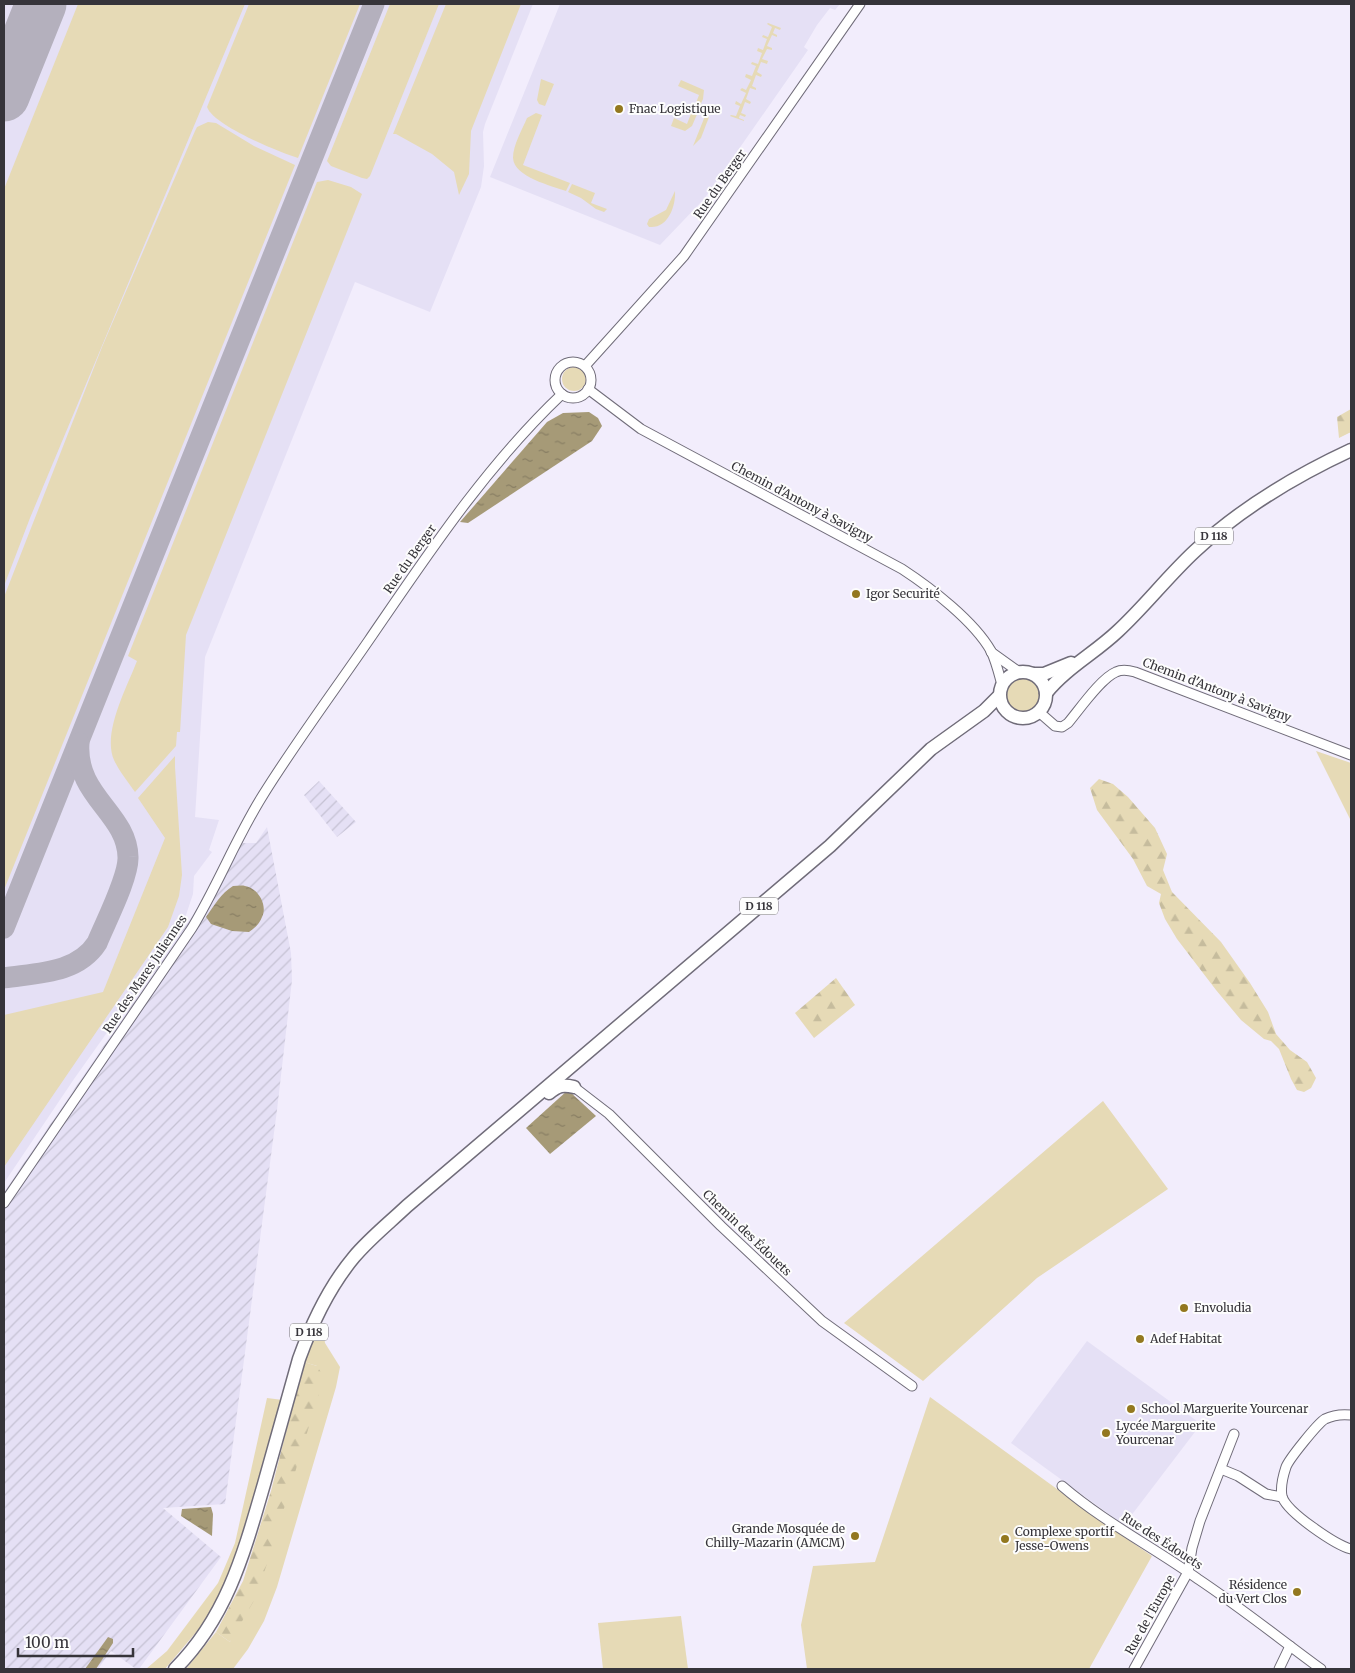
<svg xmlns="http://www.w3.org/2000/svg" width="1355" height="1673" font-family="Merriweather,serif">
  <defs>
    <pattern id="industrial-furrows" width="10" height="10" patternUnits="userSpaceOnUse" patternTransform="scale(1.25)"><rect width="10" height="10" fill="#e5e0f5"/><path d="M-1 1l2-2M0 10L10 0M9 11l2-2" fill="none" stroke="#c5c1d3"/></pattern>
    <pattern id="forest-firs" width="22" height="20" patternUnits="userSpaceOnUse" patternTransform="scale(1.25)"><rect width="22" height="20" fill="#e6dab6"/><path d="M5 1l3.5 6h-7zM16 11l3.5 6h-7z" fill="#c6bc9d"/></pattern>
    <pattern id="water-ripples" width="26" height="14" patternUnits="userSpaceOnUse" patternTransform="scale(1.25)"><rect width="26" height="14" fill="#a69a77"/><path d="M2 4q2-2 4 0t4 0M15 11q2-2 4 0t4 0" fill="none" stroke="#887e63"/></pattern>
  </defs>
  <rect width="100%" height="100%" fill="#f2edfc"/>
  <g fill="#e5e0f5">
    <path d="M4,4H533L485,124L483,132L484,166L481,187L430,312L355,282L205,657L195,817L219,820L209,850L212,852L194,876L193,894L182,927L74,1079L4,1183Z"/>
    <path d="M560,4H840L835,10L830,8L817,25L804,47L808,50L704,199L660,245L490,177Z"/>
    <path d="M1087,1341L1201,1424L1124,1525L1011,1443Z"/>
  </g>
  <g fill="url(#industrial-furrows)">
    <path d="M319,781L356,822L337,837L304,795Z"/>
    <path d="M267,827L291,953L292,980L277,1110L225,1504L163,1508L221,1557L139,1669H136L111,1651L98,1669H4V1192L242,843H256Z"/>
  </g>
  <g fill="#e6dab6">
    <path d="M78,4H245L30,518L4,586V189Z"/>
    <path d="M249,4H360L298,158C279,152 214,126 207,107Z"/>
    <path d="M390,4H439L370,176L367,179L362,178L331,166L327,161Z"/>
    <path d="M446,4H521L471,131L469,174L459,195L454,172L432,154L396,134H393Z"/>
    <path d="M768,23L781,28L780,30L775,28L773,33L777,35V37L772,35L767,46L772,48V50L767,49L762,59L768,61L767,64L761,62L757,72L762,75L761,77L756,75L752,86L756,88V90L750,88L746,99L751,102L750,104L745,102L741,113L746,115L745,117L740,115L739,118L744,120V121L730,116L731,115L736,116L740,106L735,104L736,101L741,104L746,93L740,90L742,88L746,90L751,80L745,77L746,74L752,76L756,66L751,64L752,62L758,64L762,53L757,51L758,48L763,50L767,39L762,37L763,35L768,37L772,27L767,24Z"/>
    <path d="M541,79L554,84L545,106L539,104L537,100Z"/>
    <path d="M681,80L704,90L703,99L698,110L694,108L699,95L678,86Z"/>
    <path d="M692,111L698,112L692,126L685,131L671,126L674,118L687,124Z"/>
    <path d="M536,113L542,115L523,165L570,183L566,191C552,186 514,177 513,158C513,145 522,130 527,118Z"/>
    <path d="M705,116L709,117L701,138L693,146Z"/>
    <path d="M208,122L216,123L254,146L295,165L4,890V597L102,347L195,131L197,127Z"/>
    <path d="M328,180L351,187L362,194L186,635L180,732H177L176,746L135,792C128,782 119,771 114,760C102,733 127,687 137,661L128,656L317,182Z"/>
    <path d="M572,184L595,193L591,203L607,209L604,212L596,209L581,198L568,192Z"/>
    <path d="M675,191C676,206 668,229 649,227L647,224L649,219L666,210Z"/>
    <circle cx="574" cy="379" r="12"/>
    <circle cx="1023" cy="695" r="18"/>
    <path d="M1316,751L1351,763V821Z"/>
    <path d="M175,756V767L182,875L179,896L168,927L4,1167V1015L103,992L165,838L138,798Z"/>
    <path d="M1103,1101L1168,1189L1037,1278L923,1381L844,1323Z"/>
    <path d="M314,1335L324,1336L325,1343L340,1367L336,1387L277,1587L264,1621L248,1649L233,1669H186L216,1632L230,1642L317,1366L304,1362Z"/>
    <path d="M930,1397L1101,1521L1152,1556L1089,1669H807L801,1625L813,1566L875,1562Z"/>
    <path d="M267,1398L283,1400L230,1579L214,1611L165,1669H146L167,1651L218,1583L235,1543Z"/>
    <path d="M681,1616L688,1669H603L598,1623Z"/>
  </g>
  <g fill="url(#forest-firs)">
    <path d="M1351,409V432L1339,438L1337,417Z"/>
    <path d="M1099,779L1113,784L1128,797L1155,828L1167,854L1163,870L1172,892L1221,942L1250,983L1268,1012L1276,1034L1290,1050L1307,1062L1316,1078L1311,1088L1304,1092L1297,1090L1291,1079L1279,1049L1271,1041L1264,1039L1241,1020L1216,990L1177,939L1165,919L1159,903L1161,894L1147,886L1133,859L1097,810L1090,788Z"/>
    <path d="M836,978L855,1005L814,1038L795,1013Z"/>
    <path d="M304,1362L317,1366L324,1377L269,1558L255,1599L230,1642L216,1632L243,1581L271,1491Z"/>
  </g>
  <g fill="url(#water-ripples)">
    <path d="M589,412L598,418L602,426L592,441L468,523L460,522L547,422L563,413Z"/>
    <path d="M233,886C237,886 242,885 245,886C258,888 268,905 262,917C260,923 255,928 249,932L232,931L211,924L206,917C214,906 221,893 233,886Z"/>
    <path d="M568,1090L596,1116L550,1154L526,1128Z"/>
    <path d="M211,1507L213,1514L212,1536L181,1516L182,1509Z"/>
    <path d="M108,1637L113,1639V1643L96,1669H85Z"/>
  </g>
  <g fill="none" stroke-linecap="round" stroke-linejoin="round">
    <g stroke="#b4b0bd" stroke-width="21">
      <path d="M4,928L374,4"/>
      <path d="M4,978C36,973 77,974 97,943C105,923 129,877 128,857C127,813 75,796 79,743"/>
    </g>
    <path stroke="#b4b0bd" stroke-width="51" d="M4,96L41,4"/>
    <g stroke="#706c79" stroke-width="11">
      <g id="street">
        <circle cx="573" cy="380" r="18"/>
        <path d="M585,366L684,256L860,4"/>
        <path d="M588,389L641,429L902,569C931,588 974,621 991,651C996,661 999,674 1002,685"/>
        <path d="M991,652L1019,672"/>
        <path d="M1039,712L1055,726L1062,727L1068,723C1079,710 1101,678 1116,672C1122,669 1128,670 1135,672L1351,755"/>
        <path d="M574,1087L609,1114L721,1226L822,1321L912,1386"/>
        <path d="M4,1203L192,928C218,885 236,838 263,795C296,742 334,691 369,640C428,554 486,466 562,394"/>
        <path d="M1351,1415C1342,1414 1333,1415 1325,1419C1318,1423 1289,1459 1286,1467C1283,1476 1280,1486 1282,1496C1286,1512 1336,1545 1351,1549"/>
        <path d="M1221,1469L1238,1476L1266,1494L1282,1497"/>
        <path d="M1062,1486C1104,1522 1153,1547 1198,1579C1240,1607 1280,1639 1321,1669"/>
        <path d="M1134,1669L1188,1572L1192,1548L1200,1521L1234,1434"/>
        <path d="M1279,1669L1290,1646"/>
      </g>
    </g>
    <g stroke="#706c79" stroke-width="15">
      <g id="primary">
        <circle cx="1023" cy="695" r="23"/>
        <path d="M1034,674H1044L1071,663"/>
        <path d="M1046,693C1066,668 1095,653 1118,631C1145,606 1168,576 1195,551C1240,509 1295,476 1351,450"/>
        <path d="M549,1093C558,1086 562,1084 574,1087"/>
        <path d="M175,1669C227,1617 244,1553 264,1484C276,1442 287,1401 299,1359C312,1323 328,1288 354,1257C369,1239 389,1223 407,1206L830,846L931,749L984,711L999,696"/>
      </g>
    </g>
    <use href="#street" stroke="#fff" stroke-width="9"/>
    <use href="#primary" stroke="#fff" stroke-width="12"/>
  </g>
  <g fill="#93781f" stroke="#fdfdfd" stroke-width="2">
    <circle cx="619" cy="109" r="5"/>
    <circle cx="856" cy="594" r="5"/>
    <circle cx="1184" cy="1308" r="5"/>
    <circle cx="1140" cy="1339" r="5"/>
    <circle cx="1131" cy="1409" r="5"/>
    <circle cx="1106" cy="1433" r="5"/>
    <circle cx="855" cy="1536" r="5"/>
    <circle cx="1005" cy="1539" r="5"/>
    <circle cx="1297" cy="1592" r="5"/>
  </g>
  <g text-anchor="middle" stroke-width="4" stroke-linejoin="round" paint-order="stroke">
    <g fill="#fdfdfd" stroke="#727074" stroke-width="1">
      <rect x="1195" y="527.5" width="38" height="17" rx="4"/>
      <rect x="740" y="897.5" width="38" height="17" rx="4"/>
      <rect x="290" y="1323.5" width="38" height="17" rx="4"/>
    </g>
    <g font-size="11" font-weight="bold" fill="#36343a">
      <text x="1214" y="540">D 118</text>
      <text x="759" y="910">D 118</text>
      <text x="309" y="1336">D 118</text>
    </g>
    <g font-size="12" fill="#36343a" stroke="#fdfdfd" text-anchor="start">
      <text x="629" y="113">Fnac Logistique</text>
      <text x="866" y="598">Igor Securité</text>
      <text x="1194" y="1312">Envoludia</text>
      <text x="1150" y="1343">Adef Habitat</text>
      <text x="1141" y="1413">School Marguerite Yourcenar</text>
      <text x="1116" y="1430">Lycée Marguerite<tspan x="1116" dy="14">Yourcenar</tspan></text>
      <text x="845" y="1533" text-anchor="end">Grande Mosquée de<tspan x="845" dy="14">Chilly-Mazarin (AMCM)</tspan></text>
      <text x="1015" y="1536">Complexe sportif<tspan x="1015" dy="14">Jesse-Owens</tspan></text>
      <text x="1287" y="1589" text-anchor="end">Résidence<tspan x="1287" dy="14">du Vert Clos</tspan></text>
    </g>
    <g font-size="12" fill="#36343a" stroke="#fdfdfd">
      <text transform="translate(720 184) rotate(-55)" y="4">Rue du Berger</text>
      <text transform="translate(802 502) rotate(28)" y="4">Chemin d'Antony à Savigny</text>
      <text transform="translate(410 559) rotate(-55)" y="4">Rue du Berger</text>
      <text transform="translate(1217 690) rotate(21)" y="4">Chemin d'Antony à Savigny</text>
      <text transform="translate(145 974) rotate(-56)" y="4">Rue des Mares Juliennes</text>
      <text transform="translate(747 1233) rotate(44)" y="4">Chemin des Édouets</text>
      <text transform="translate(1162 1541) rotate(33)" y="4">Rue des Édouets</text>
      <text transform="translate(1150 1615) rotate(-61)" y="4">Rue de l'Europe</text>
    </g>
  </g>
  <rect width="1355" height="1673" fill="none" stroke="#36343a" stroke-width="10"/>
  <path d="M18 1648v8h115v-8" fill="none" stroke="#36343a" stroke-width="2.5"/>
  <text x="25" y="1648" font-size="15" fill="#36343a" stroke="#fdfdfd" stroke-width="4" paint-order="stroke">100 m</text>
</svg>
